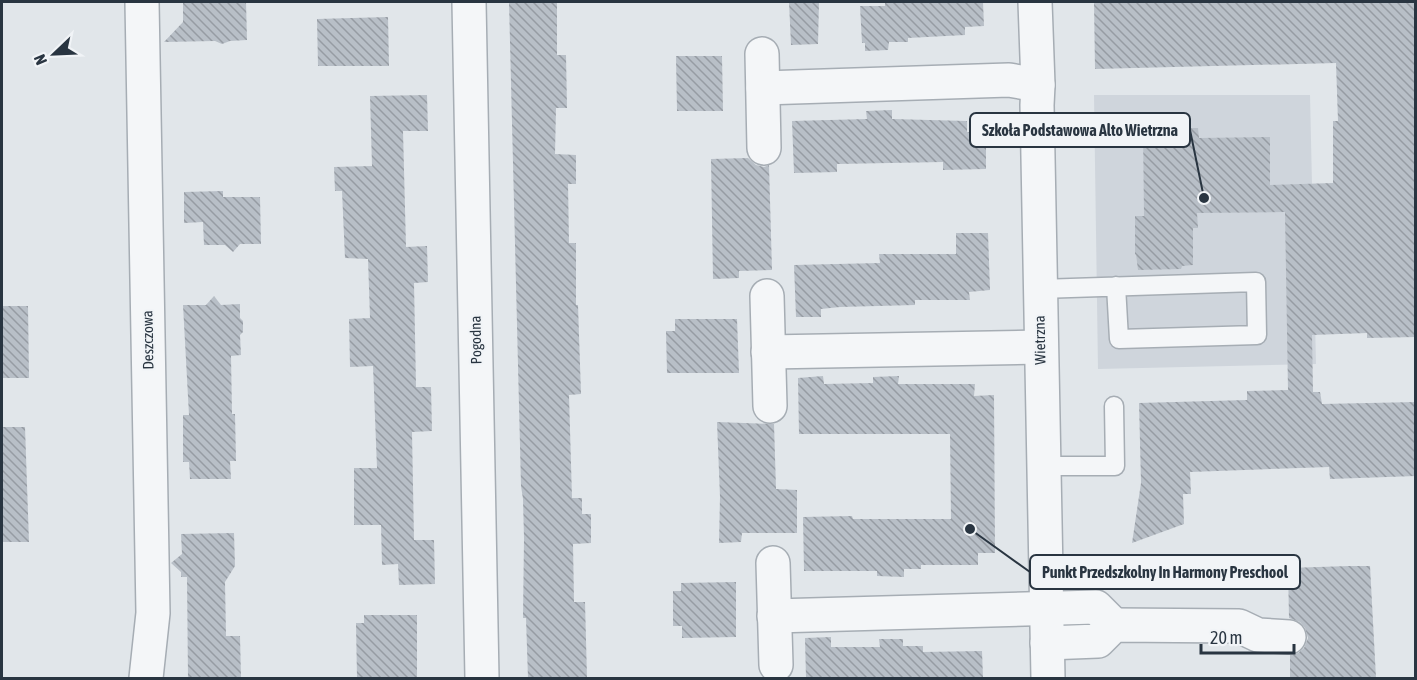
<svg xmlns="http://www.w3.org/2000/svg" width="1417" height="680" font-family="'Asap Condensed',sans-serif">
  <defs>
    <pattern id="building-back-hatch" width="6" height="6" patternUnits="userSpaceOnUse" patternTransform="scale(1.5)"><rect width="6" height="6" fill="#b8bfc7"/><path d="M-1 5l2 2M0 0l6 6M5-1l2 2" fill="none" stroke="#969ca3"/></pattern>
  </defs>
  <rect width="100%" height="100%" fill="#e1e6ea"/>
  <path fill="#cfd5dc" d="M1094,95H1310L1316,364L1098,369Z"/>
  <g fill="url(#building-back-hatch)">
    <path d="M183,2H246L247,40L230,41L222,44L215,41L164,42L183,22Z"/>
    <path d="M509,2H557V55H566L567,108H556L555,154L576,155V184H568L569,243H576V305H578L581,394L569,395L572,498H582V514H591V543L573,544L574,602H585L587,678H528L526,618H523L524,538L523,499L521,486Z"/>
    <path d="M789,2H819L818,44L791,45Z"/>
    <path d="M885,2H983L984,26L965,27V35L908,38V42H889L888,50L865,51V43H862L860,6H885Z"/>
    <path d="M1094,2H1416V337L1367,338V333L1312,335L1313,392H1320L1322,404L1416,402V476L1330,479L1329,467L1190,472L1191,494H1183L1184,524L1132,543L1141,483L1139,403L1247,400V391L1288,390L1285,212L1197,213L1198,228H1193V265L1182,266L1181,269L1138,270L1136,254L1135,255V216H1144L1143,128H1198L1199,138L1270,137V185L1333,183V121H1338L1336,63L1095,69Z"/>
    <path d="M388,17L389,66H318L317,19Z"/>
    <path d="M676,56H722L723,111H677Z"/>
    <path d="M427,95L428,131H403L406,247L427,246L428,282L414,283L416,387H431L432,431L412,432L414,540H434L435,584L399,585L398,564L382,565L381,525H354V468H377L373,366L350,367L349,319L370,318L368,259L345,258L342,191H335L334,167L372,166L370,96Z"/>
    <path d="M892,110V119L967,121V132H986V169L943,170V162L837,164V172L794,173L792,121L867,119L866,111Z"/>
    <path d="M748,158L756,165L764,167L769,165L772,270L739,271V278L713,279L711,159Z"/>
    <path d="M223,191V197H260L261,244H240L233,252L225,245H204L203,222L184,223V192Z"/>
    <path d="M956,233H988L990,290L969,292L970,300H915V305L840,307L821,309V317H796L794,265L880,263L879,254H956Z"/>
    <path d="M214,296L221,305L240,304V318L243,321V332L240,335L241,355L231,356L232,414H235L236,461H230L231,479H190L189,462H183V415H189L183,305H206Z"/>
    <path d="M2,306H28L29,378H2Z"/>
    <path d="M675,319H737L739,373H667L666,331H675Z"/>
    <path d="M823,376L824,384L873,383V377L899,376L898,384H975L974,396L994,395L995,553H978V565H921V569H904V577L877,576V571H804L803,517L852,516L853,519H951L950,434H799L798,378Z"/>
    <path d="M717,422L774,424L776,489L797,490V533H742L741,542L719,543L720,497Z"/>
    <path d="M2,427H25L29,542H2Z"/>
    <path d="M234,533L235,566L225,582L226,636H240L241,678H188L187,577H181V572L171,563L182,554L181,534Z"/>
    <path d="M1349,566H1370L1376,678H1290V655L1298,653L1304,648L1308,638L1305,628L1300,622L1289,618L1288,568Z"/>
    <path d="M736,582V637L682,638V626H673V591H681V583Z"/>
    <path d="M364,615H417V678H357L356,623H364Z"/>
    <path d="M831,637V647H880L879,639H903V646H923V652L982,651L983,678H806L805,638Z"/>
  </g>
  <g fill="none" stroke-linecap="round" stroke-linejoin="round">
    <g stroke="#a6adb4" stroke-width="21">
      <g id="lane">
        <path d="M1040,289L1256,282L1257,335L1119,339L1116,286"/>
        <path d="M1043,466H1115L1114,406"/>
      </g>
    </g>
    <g stroke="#a6adb4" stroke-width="36">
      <g id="street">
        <path d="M142,2L153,613L146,678"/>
        <path d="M469,2L482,678"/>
        <path d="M1035,2L1038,85L1037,105L1048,678"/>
        <path d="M762,54L764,148"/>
        <path d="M763,88L1009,80L1038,85"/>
        <path d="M767,296L770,406"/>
        <path d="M768,352L1041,347"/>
        <path d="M773,563L776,665"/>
        <path d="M774,616L1096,607L1114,625"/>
        <path d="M1047,643L1098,641L1114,625L1239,626L1258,635L1289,637"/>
      </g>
    </g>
    <use href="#lane" stroke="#f4f6f8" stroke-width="18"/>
    <use href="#street" stroke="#f4f6f8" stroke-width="33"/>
  </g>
  <g text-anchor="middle" stroke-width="4.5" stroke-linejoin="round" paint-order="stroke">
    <g font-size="15" fill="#293541" stroke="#f1f4f7">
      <text transform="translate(148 340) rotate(-91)" y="5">Deszczowa</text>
      <text transform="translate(476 340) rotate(-91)" y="5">Pogodna</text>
      <text transform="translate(1040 340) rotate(-91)" y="5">Wietrzna</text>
    </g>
  </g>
  <path fill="none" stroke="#293541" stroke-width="2" d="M1204 198L1190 130M970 529L1030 572"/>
  <g fill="#293541" stroke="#f1f4f7" stroke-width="2">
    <circle cx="1204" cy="198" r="6"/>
    <circle cx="970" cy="529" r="6"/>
  </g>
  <g fill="#f1f4f7" stroke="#293541" stroke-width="2">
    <rect x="970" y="113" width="220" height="34" rx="6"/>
    <rect x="1030" y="555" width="270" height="34" rx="6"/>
  </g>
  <g font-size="16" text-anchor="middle" font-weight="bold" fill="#293541">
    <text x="1080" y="136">Szkoła Podstawowa Alto Wietrzna</text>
    <text x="1165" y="578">Punkt Przedszkolny In Harmony Preschool</text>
  </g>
  <rect width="1417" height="680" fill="none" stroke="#293541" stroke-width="6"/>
  <g transform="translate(54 54) rotate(247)" stroke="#f1f4f7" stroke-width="4.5" paint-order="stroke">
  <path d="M0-4.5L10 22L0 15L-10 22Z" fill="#293541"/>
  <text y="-9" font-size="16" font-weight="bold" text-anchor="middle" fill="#293541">N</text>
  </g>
  <path d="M1201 644v9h93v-9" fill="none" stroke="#293541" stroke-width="3"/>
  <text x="1210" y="644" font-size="18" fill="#293541" stroke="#f1f4f7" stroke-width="4.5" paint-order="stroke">20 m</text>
</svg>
